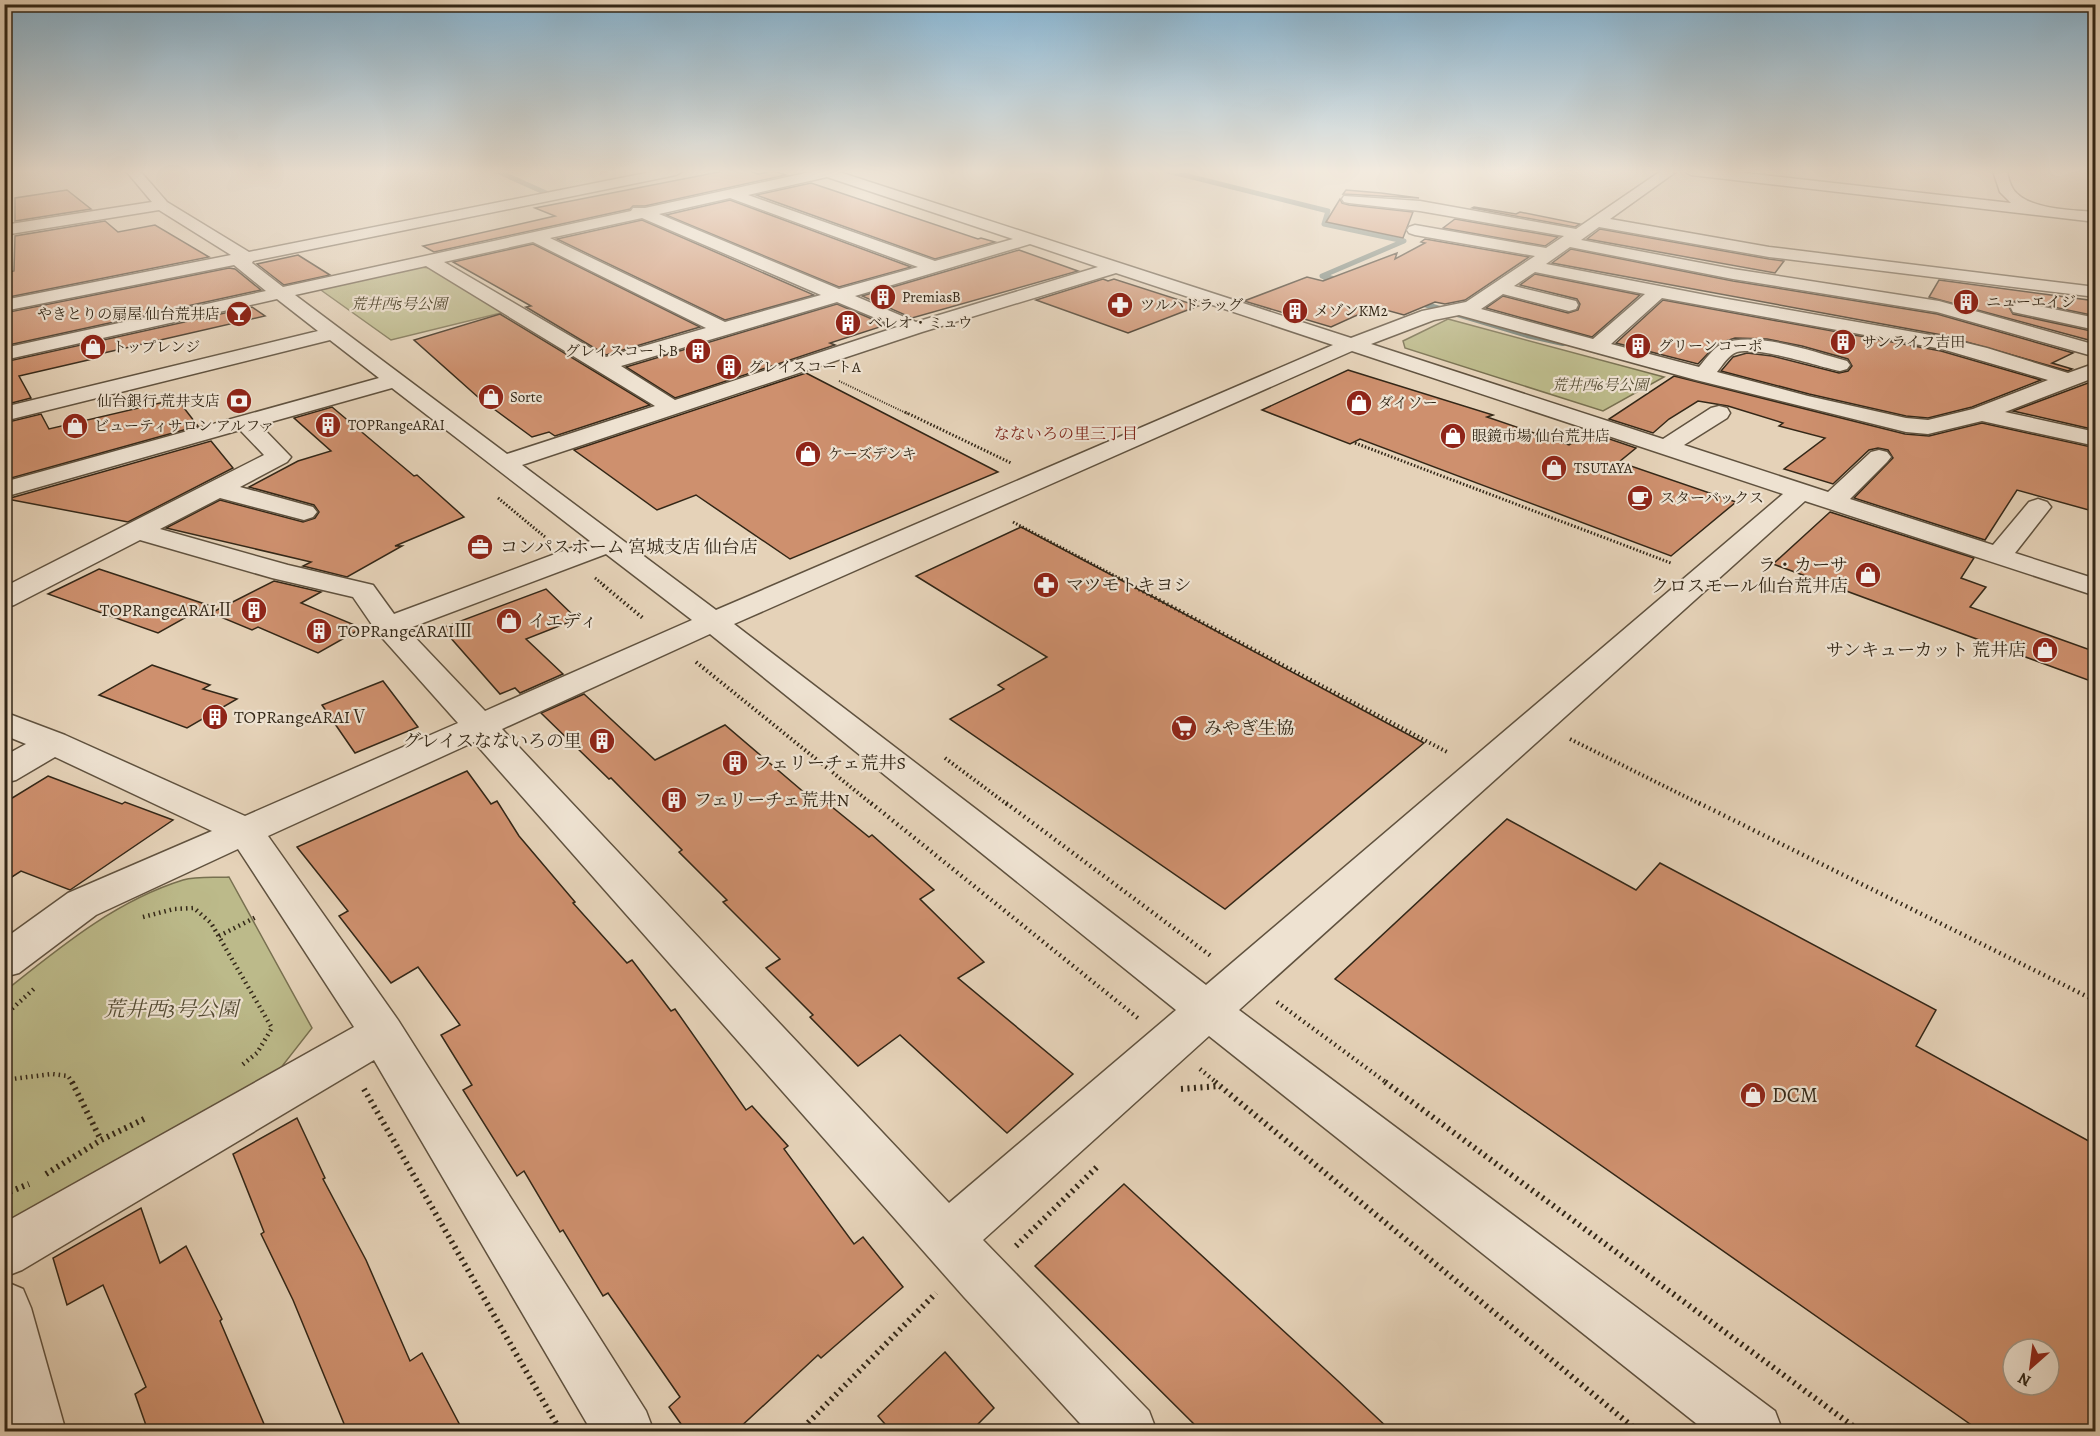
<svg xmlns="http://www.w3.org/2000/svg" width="2100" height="1436" font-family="Alegreya,'Noto Serif JP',serif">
  <rect width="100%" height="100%" fill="#e5d2b8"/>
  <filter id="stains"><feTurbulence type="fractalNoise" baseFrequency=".00333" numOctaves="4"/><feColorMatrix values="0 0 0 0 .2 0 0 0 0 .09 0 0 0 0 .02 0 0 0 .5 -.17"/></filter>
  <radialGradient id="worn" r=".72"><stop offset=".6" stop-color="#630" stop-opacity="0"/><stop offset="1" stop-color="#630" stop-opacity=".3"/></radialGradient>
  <g fill="#bcba8a" stroke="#787050" stroke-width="1.5">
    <path d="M418,267L432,268L505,312L391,340L318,288Z"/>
    <path d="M1448,319L1664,377L1603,411L1405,348L1403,341Z"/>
    <path d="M229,877L312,1028L269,1083L5,1233V991C59,948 115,901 183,880C197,876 214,878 229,877Z"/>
  </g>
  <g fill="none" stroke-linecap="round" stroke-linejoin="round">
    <g stroke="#6e7d75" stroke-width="5">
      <path d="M497,171L546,193"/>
      <path d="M1168,171L1328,211L1324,224L1404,241L1322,276L1330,278"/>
    </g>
    <g stroke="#6e7d75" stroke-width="6">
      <path d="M1325,277L1344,282"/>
      <path d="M1417,302L1527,335L1563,343"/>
    </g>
  </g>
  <g fill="#ce906e" stroke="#332717" stroke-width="1.5" fill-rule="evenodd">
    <path d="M724,171H750L758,174L774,171L786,175L645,206H633L630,209L434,252L423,246L555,216L535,208Z"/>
    <path d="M811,183L978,239L981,238L995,242L935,259L756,195Z"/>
    <path d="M67,190L91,209L15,221V198Z"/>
    <path d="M1346,190L1381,193L1419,198L1343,194Z"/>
    <path d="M1340,199L1342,203L1349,205L1413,212L1403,238L1326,222Z"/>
    <path d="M730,200L911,267L839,287L666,215Z"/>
    <path d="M1474,207L1516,214L1520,212L1580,224L1575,227L1472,208Z"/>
    <path d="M1455,219L1558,237L1545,246L1443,228Z"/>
    <path d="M642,220L814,295L725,320L557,239Z"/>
    <path d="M105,221L118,232L155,225L209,257L4,298V273L14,271L15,236Z"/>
    <path d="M1600,229L1769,259L1784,261L1775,273L1587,239Z"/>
    <path d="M1425,239L1529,257L1465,300L1445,304L1435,302L1404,315L1375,307L1331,327L1244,301L1307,277L1323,281L1397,253L1395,259L1425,243L1421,242Z"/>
    <path d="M533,244L700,327L606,355L526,307L531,306L453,262Z"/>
    <path d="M1571,249L1733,281L1937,314L2073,353L2052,363L2072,369L2068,371L1942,335L1552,263Z"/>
    <path d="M1019,250L1078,271L912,318L862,296Z"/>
    <path d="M298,255L330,275L284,285L257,264Z"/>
    <path d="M229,268L235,269L261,290L4,346V313Z"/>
    <path d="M1535,274L1640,295L1592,337L1486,308L1503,296L1568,313L1578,310L1580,304L1577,299L1520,285Z"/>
    <path d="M1103,279L1108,281L1114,279L1198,306L1128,333L1036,300Z"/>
    <path d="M1939,280L2096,301V316L2020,300L2012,302L2009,307L2013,314L2096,332V342L1929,297Z"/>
    <path d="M1663,300L1941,351L2041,380L1972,407L1928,418L1906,416L1809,394L1721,371L1733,357L1747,353L1772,356L1839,373L1848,371L1852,366L1848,359L1802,346L1767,339L1735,338L1717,344L1698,364L1616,343Z"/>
    <path d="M837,304L886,325L830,343L835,345L675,398L626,367Z"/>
    <path d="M252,307L265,316L95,355L97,358L19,376L31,398L4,405V362Z"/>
    <path d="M500,314L650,405L555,436L549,432L532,437L479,398L414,340Z"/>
    <path d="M1348,370L1493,415L1487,417L1569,445L1589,432L1636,448L1619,462L1736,502L1671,556L1360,439L1350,444L1262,410Z"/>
    <path d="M806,373L998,472L790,559L696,495L657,510L574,450Z"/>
    <path d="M1674,376L1905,434L1929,436L1982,423L2096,448V512L2017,490L1985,540L1854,498L1893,458L1888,450L1878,448L1869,450L1833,484L1784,469L1825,438L1779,426L1783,423L1728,406L1698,401L1669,419L1653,433L1609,419Z"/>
    <path d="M2096,380V430L2013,411Z"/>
    <path d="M177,399L198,426L4,480V423L41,414L49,429Z"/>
    <path d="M332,407L414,476L417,475L464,517L395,546H402L347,577L303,566L311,562L166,528L220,500L303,522L315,518L319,512L314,505L249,487L298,461L331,451L294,418Z"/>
    <path d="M211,441L233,468L128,522L7,499Z"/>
    <path d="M1830,512L1974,558L1961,578L1986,587L1970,607L2096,652V683L1773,564Z"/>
    <path d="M1021,527L1153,597L1424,743L1225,909L950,719L1004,689L998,685L1047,657L916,576Z"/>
    <path d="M99,569L105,571L208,605L158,633L48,594Z"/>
    <path d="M274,581L321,592L301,603L362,628L318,653L258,627L252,630L211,613Z"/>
    <path d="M546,589L577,619L526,639L563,674L520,693L515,688L500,694L442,628Z"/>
    <path d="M152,665L210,685L203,689L237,699L187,728L99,695Z"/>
    <path d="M383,681L418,727L355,753L322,705Z"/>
    <path d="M584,694L655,760L725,725L813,800L821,798L869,837L872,835L934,890L920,899L984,962L958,978L1073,1074L1007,1133L900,1035L858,1066L810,1017L813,1015L766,968L780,959L723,902L727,900L679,852L682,850L611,778L609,779L541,713Z"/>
    <path d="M467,771L491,804L497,801L519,836L575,902L573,903L627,963L632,960L671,1011L675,1009L746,1110L752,1106L788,1146L784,1149L854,1244L863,1237L903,1287L821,1358L818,1355L736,1431H686L669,1407L680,1397L608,1293L603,1296L563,1230L560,1232L524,1171L517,1176L463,1090L472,1085L441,1035L460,1025L418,967L391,983L339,916L348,911L297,847Z"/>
    <path d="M48,776L122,804L125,802L173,820L70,890L21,871L4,882V803Z"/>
    <path d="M1507,819L1636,890L1660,863L1936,1010L1916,1046L2096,1145V1431H1980L1335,979ZM2013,1349H2049V1385H2013Z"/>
    <path d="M297,1118L325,1178L323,1179L366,1260L410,1361L422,1353L463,1431H347L293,1300L261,1234L264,1232L233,1154Z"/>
    <path d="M1124,1184L1338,1381L1391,1431H1201L1035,1266Z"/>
    <path d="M141,1208L160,1263L186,1246L222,1319L220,1321L267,1431H148L135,1394L146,1387L103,1285L67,1305L53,1258Z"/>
    <path d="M945,1352L994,1408L971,1431H891L878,1416Z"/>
  </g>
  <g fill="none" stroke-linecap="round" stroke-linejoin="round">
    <g stroke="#60523f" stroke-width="3">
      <g id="minor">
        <path d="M126,171H140L167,202L249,252L656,171H683L676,175L253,261L252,263L283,287L631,211L633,208H645L815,171H836L1351,338L1422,311L1466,302L1535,256L1415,235L1409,233L1407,230L1409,227L1415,225L1546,248L1564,236L1420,211L1349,203L1344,202L1342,199L1344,196L1420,201L1576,229L1661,171H1677L1610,219L1769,247L2096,287V297L1769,257L1599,227L1581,240L1733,269L1939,301L2096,345V357L1937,312L1733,279L1570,247L1546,264L1716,297L1942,337L1987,348L2068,373L2096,363V377L2005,412L2096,432V446L1982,421L1928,434L1906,432L1696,380L1459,315L1434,320L1371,344L1663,439L1711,408L1719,406L1727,408L1730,413L1727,418L1684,445L1828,492L1871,452L1879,450L1887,452L1891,457L1887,462L1850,499L1993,545L2029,502L2038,499L2047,502L2051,507L2015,553L2096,579V596L1805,501L1239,1010L1775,1411L1783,1432H1707L1209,1036L983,1240L1149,1411L1157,1432H1088L964,1297L474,742L268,836L398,1020L646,1411L654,1432H592L374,1060L22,1270L4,1277V1223L354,1027L238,849L96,915L19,973L4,977V939L68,893L212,831L55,757L16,780L4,783V756L26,744L4,735V712L65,735L245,816L458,723L377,632L353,597L272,578L140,540L14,605L4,608V587L264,455L240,430L4,497V482L379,378L330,340L4,421V407L318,331L277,299L4,360V348L266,291L234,265L4,311V300L231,255L159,210L4,235V225L152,202ZM827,177L1013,239L935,261L748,195ZM730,198L918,267L839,289L659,214ZM642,218L821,295L725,322L550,238ZM533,242L706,328L606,357L444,262ZM1030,244L1098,267L916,322L855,296ZM426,266L655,406L507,454L295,295ZM1535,272L1645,294L1593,339L1481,309L1503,294L1569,311L1576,309L1578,305L1576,301L1514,286ZM1116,273L1333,345L716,610L522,465L922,332ZM1662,298L1942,349L2048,380L1973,409L1928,420L1906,418L1808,396L1717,372C1722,366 1729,354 1737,352C1758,346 1817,366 1840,371L1847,369L1850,365L1847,361C1814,352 1754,330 1722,344C1713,348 1705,360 1699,367L1611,344ZM837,302L897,327L675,400L621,366ZM1352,351L1783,494L1206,985L734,624ZM392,388L590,541L394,614L373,585L288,565L160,529L220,498L304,520L313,517L317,512L313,507L240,487L287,462L291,457L260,425ZM606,554L692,620L485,711L407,629ZM710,634L1176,1010L949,1203L502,729Z"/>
        <path d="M1684,171H1727L2011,203L2000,192L1993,171H2007C2008,177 2010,184 2013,189C2027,210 2073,210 2096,212V222L1691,175Z"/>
        <path d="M2020,302L2096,318V330L2013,312L2011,308L2013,304Z"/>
        <path d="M4,1281L23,1289L31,1308L66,1432H8L4,1418Z"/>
      </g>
    </g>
    <path stroke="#332717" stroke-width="2" stroke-dasharray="1 1.5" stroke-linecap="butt" d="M839,381L908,414"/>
    <g stroke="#332717" stroke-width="3" stroke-dasharray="1.5 2" stroke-linecap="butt">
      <path d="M905,412L1011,463"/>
      <path d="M1355,443L1671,563"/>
      <path d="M498,498L545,537"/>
      <path d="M1013,522L1134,586"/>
      <path d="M595,578L605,586"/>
    </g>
    <g stroke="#332717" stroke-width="4" stroke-dasharray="1.5 3" stroke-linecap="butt">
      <path d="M603,585L644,619"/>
      <path d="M1131,585L1449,753"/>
      <path d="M696,662L873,805"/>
      <path d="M1570,739L1702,805"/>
      <path d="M945,758L1008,805"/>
    </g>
    <g stroke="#332717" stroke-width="4.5" stroke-dasharray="1.5 4" stroke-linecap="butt">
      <path d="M871,803L1139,1019"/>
      <path d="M1006,803L1211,956"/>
      <path d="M1699,803L2096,1001"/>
      <path d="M143,917L174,909L194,908L211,923L272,1028L257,1053L242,1065"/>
      <path d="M219,936L258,916"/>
      <path d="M1277,1002L1387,1083"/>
      <path d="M4,1016L36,987"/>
      <path d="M1200,1069L1217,1083"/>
      <path d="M4,1080L52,1074L68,1076L73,1083"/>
    </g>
    <g stroke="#332717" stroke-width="6" stroke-dasharray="2 4.5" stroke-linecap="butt">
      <path d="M72,1082L101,1140"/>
      <path d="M1215,1082L1639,1432"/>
      <path d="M1385,1082L1861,1432"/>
      <path d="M364,1089L561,1432"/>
      <path d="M1181,1089L1220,1086"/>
      <path d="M46,1174L101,1140L144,1119"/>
      <path d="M4,1194L29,1184"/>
      <path d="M1016,1246L1099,1165"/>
      <path d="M799,1432L936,1293"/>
    </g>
    <use href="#minor" fill="#eee2d1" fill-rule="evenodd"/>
  </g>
  <linearGradient id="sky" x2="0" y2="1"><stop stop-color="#87b5d3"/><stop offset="0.46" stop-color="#f3ebdf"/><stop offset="1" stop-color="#f3ebdf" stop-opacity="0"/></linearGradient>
  <rect width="2100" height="372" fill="url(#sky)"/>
  <defs>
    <g id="building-disc" transform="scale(1.35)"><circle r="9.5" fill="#8f2418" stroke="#eee2d1"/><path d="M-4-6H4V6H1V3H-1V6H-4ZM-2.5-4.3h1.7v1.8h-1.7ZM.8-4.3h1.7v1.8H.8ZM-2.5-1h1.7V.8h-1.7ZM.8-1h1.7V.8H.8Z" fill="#fff"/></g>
    <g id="pharmacy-disc" transform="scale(1.35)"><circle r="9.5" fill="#8f2418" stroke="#eee2d1"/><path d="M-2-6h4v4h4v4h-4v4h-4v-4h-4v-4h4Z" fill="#fff"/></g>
    <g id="bar-disc" transform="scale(1.35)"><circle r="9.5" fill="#8f2418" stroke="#eee2d1"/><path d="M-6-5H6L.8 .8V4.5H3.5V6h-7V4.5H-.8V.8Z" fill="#fff"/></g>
    <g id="shop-disc" transform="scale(1.35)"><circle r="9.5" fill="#8f2418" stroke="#eee2d1"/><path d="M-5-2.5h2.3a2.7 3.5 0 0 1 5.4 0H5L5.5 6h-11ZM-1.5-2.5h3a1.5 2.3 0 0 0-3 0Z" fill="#fff"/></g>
    <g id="bank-disc" transform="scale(1.35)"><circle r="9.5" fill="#8f2418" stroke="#eee2d1"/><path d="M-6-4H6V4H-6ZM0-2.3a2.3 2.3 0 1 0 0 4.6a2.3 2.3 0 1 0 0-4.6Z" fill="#fff"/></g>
    <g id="cafe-disc" transform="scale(1.35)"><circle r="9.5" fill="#8f2418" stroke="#eee2d1"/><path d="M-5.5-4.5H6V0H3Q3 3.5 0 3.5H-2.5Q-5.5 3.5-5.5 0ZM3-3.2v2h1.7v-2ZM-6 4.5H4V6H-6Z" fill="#fff"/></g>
    <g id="office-disc" transform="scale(1.35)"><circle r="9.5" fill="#8f2418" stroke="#eee2d1"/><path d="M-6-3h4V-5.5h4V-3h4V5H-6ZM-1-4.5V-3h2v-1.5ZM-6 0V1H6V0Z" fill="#fff"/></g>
    <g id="supermarket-disc" transform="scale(1.35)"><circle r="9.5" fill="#8f2418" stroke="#eee2d1"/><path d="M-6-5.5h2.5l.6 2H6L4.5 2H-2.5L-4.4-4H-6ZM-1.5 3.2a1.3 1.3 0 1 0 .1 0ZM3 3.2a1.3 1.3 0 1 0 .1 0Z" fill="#fff"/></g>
  </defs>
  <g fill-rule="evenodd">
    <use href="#building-disc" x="883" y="297"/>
    <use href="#building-disc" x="1966" y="302"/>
    <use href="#pharmacy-disc" x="1120" y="305"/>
    <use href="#building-disc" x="1295" y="311"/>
    <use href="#bar-disc" x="239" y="314"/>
    <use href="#building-disc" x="848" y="323"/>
    <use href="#building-disc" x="1843" y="342"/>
    <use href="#building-disc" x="1638" y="346"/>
    <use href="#shop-disc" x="93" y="347"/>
    <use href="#building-disc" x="698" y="351"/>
    <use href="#building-disc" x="729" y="367"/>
    <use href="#shop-disc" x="491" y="397"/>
    <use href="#bank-disc" x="239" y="401"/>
    <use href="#shop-disc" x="1359" y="403"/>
    <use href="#building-disc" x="328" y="425"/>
    <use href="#shop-disc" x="75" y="426"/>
    <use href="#shop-disc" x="1453" y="436"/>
    <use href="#shop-disc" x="808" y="454"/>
    <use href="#shop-disc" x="1554" y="468"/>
    <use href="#cafe-disc" x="1640" y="498"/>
    <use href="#office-disc" x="480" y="547"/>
    <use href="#shop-disc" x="1868" y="575"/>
    <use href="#pharmacy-disc" x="1046" y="585"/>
    <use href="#building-disc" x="254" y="610"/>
    <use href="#shop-disc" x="509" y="621"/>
    <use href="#building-disc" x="319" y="631"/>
    <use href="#shop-disc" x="2045" y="650"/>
    <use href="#building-disc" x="215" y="717"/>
    <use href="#supermarket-disc" x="1184" y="728"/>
    <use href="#building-disc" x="602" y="741"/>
    <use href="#building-disc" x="735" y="763"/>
    <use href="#building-disc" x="674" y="800"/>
    <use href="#shop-disc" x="1753" y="1095"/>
  </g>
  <g text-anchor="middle" stroke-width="4.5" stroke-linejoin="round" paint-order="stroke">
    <g font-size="15" fill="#332717" stroke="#eee2d1" text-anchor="start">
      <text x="902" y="302">PremiasB</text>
      <text x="1986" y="307">ニューエイジ</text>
      <text x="1140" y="310">ツルハドラッグ</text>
      <text x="1314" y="316">メゾンKM2</text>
      <text x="220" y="319" text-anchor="end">やきとりの扇屋 仙台荒井店</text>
      <text x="868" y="328">ベレオ・ミュウ</text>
      <text x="1862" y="347">サンライフ吉田</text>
      <text x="1658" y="351">グリーンコーポ</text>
      <text x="112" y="352">トップレンジ</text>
      <text x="678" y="356" text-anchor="end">グレイスコートB</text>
      <text x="748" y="372">グレイスコートA</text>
      <text x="510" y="402">Sorte</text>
      <text x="220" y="406" text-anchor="end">仙台銀行 荒井支店</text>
      <text x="1378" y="408">ダイソー</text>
      <text x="348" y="430">TOPRangeARAI</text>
      <text x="94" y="431">ビューティサロン アルファ</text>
      <text x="1472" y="441">眼鏡市場 仙台荒井店</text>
      <text x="828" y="459">ケーズデンキ</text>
      <text x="1574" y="473">TSUTAYA</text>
      <text x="1660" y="503">スターバックス</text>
    </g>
    <g font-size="15" font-style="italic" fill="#554c34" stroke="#eee2d1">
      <text x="399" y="309">荒井西5号公園</text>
      <text x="1600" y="390">荒井西6号公園</text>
    </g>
    <g font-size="16" fill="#7a1f14" stroke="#eee2d1">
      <text x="1066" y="439">なないろの里三丁目</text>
    </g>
    <g font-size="18" fill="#332717" stroke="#eee2d1" text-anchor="start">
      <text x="500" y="553">コンパスホーム 宮城支店 仙台店</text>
      <text x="1848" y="571" text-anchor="end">ラ・カーサ<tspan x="1848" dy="21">クロスモール仙台荒井店</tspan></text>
      <text x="1066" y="591">マツモトキヨシ</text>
      <text x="234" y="616" text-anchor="end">TOPRangeARAIⅡ</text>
      <text x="528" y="627">イエディ</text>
      <text x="338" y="637">TOPRangeARAIⅢ</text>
      <text x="2026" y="656" text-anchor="end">サンキューカット 荒井店</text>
      <text x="234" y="723">TOPRangeARAIⅤ</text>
      <text x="1204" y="734">みやぎ生協</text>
      <text x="582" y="747" text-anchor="end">グレイスなないろの里</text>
      <text x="754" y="769">フェリーチェ荒井S</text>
      <text x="694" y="806">フェリーチェ荒井N</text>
    </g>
    <g font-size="21" font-style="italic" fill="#554c34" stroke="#eee2d1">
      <text x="171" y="1016">荒井西3号公園</text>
    </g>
    <g font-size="21" fill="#332717" stroke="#eee2d1" text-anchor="start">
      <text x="1772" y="1102">DCM</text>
    </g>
  </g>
  <rect width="2100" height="1436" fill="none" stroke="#e5d2b8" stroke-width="24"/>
  <rect x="6" y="6" width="2088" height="1424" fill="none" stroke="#332717" stroke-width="3"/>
  <rect x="12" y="12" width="2076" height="1412" fill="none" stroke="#332717" stroke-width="1.5"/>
  <g transform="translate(2031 1367) rotate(208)"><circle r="28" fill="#eee2d1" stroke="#a39787" stroke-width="1.5"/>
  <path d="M0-4.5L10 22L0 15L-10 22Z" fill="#8f2418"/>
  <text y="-9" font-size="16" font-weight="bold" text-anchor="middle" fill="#332717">N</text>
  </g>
  <rect width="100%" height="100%" filter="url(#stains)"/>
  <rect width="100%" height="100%" fill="url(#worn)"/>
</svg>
